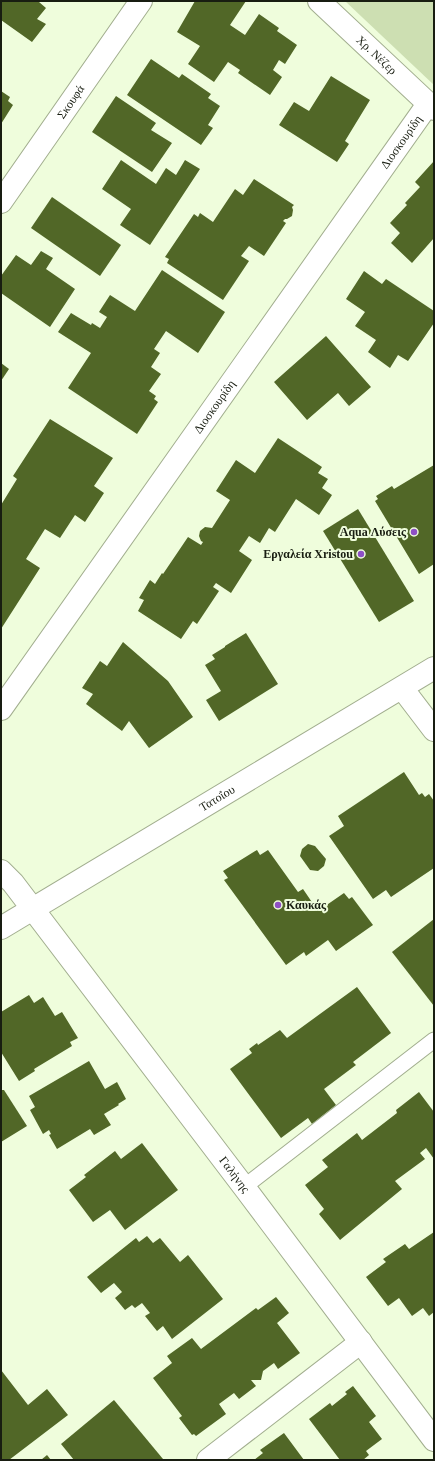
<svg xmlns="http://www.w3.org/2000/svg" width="435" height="1461" font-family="'Times New Roman',serif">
  <rect width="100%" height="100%" fill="#effddc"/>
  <path fill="#cddfb2" d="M345,1H434V85Z"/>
  <g fill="#516727">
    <path d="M1,1H40L39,2L46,8L37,19L46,24L32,42L1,20Z"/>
    <path d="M195,1H246L230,25L245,35L259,14L279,28L277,31L297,45L285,64L279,60L273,70L282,77L270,95L238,73L240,70L228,62L214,82L188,64L200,46L177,32Z"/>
    <path d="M151,59L179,78L182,74L211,94L208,98L220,106L208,125L213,128L201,145L127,95Z"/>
    <path d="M331,76L370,100L345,141L349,144L337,162L279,125L294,102L309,111Z"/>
    <path d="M1,91L10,97L8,101L13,105L1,124Z"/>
    <path d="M116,96L156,123L151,130L172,143L152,172L92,132Z"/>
    <path d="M121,160L156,184L166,168L176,175L185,160L200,169L150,245L120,225L131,209L102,189Z"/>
    <path d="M434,161V238L412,263L391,243L400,233L390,223L407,205L405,203L420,187L415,182Z"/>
    <path d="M254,179L294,205L292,207L293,210L292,216L287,219H285L283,221L286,223L264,256L249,246L241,256L249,261L223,300L167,263L169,259L165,257L194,214L198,217L200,213L213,222L235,189L243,195Z"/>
    <path d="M52,197L121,245L100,276L31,228Z"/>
    <path d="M41,251L53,258L46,269L75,289L50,327L1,293V276L16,255L31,265Z"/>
    <path d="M162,270L225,312L198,353L166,331L154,349L160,353L151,367L161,374L149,391L156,396L154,399L158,402L137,434L68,388L91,353L58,332L71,313L91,325L92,323L100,328L107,317L99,312L110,295L135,311Z"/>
    <path d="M364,271L382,284L386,279L434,311V323L408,361L398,355L390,368L368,352L376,340L355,326L365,312L346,299Z"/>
    <path d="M326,336L371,387L349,406L338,393L307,420L274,382Z"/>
    <path d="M1,363L9,369L1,381Z"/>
    <path d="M50,419L113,458L94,486L104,493L85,522L75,515L60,538L45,529L26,559L40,568L1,629V505L17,479L13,476Z"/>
    <path d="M278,438L322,467L318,473L328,479L322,488L332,495L319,515L296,499L275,532L269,528L260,543L249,536L239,551L252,560L231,593L216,583L213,587L219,591L197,624L193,621L181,639L138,611L144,600L139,598L150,580L155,584L162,573L163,574L188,537L201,545L203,542L201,541L199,536L200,531L205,527L212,528L230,500L216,491L236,460L255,473Z"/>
    <path d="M434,465V564L419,574L375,501L378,499L376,496L392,486L394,489Z"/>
    <path d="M358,509L414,601L379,622L323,531Z"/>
    <path d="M246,633L278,684L219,721L206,700L221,691L205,665L215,659L212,655L225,647V646Z"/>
    <path d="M123,642L168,681L193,717L149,748L129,721L122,731L86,704L93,694L82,688L100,661L107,666Z"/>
    <path d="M404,772L419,795L422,793L425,797L429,794L434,801V868L391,897L386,890L373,899L329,836L344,826L338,816Z"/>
    <path d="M308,844L315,846L326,859L324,866L318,871L310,870L300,856L302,849Z"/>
    <path d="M257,850L260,855L268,850L298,892L303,889L318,911L344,893L349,899L352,897L373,925L336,951L328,940L306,956L304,952L286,965L224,880L228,878L223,871Z"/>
    <path d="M434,919V1006L392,952Z"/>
    <path d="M357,987L391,1033L353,1062L356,1065L324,1089L336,1105L312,1124L308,1118L281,1138L230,1069L252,1053L249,1049L257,1043L258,1045L280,1030L287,1038Z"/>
    <path d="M29,995L34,1003L43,997L55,1016L62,1012L78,1038L70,1042L72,1046L34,1069L35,1071L19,1081L1,1052V1012Z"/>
    <path d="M89,1061L105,1089L117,1082L126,1099L118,1104L119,1105L104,1114L111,1125L94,1135L90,1129L57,1149L49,1135L51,1134L49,1130L43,1134L30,1110L35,1107L29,1096Z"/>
    <path d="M1,1090H4L27,1126L1,1142Z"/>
    <path d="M419,1092L434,1112V1159L426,1148L420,1153L425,1159L395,1181L402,1189L340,1240L319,1214L324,1209L305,1185L328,1167L322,1160L357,1133L362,1140L397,1113L396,1110Z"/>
    <path d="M142,1143L178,1190L125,1230L110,1210L93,1222L69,1190L86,1177L84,1175L115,1151L121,1159Z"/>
    <path d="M434,1232V1312L429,1316L423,1308L412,1316L399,1298L388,1306L366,1277L386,1262L383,1259L405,1244L409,1249Z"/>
    <path d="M147,1236L153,1243L160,1238L180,1262L188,1255L223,1299L172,1339L163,1326L157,1331L145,1316L150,1313L142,1303L135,1308L132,1305L125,1310L115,1298L122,1292L114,1283L101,1293L87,1277L136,1238L139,1242Z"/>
    <path d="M276,1297L289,1313L277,1323L300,1353L278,1369L274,1363L263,1371L261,1380H251L256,1386L239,1399L234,1393L219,1404L226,1414L196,1436L194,1434L192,1435L179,1418L182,1416L153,1378L172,1363L167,1356L192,1338L201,1349L256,1308L258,1310Z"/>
    <path d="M1,1370L28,1405L47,1389L68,1415L9,1460H1Z"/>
    <path d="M353,1386L376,1416L369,1422L382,1439L366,1451L369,1455L363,1460H340L309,1419L330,1403L332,1406L347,1394L345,1392Z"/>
    <path d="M114,1400L163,1459L161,1460H74L61,1444Z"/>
    <path d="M284,1433L304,1460H254L263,1453L260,1450Z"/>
    <path d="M47,1455L51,1460H41Z"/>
  </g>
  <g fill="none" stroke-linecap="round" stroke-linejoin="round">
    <g stroke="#a2ae8f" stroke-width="17">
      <path id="service" d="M244,1187L434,1040"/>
    </g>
    <g stroke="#a2ae8f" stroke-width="24">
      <path id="pedestrian" d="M208,1460L361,1342"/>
    </g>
    <g stroke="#a2ae8f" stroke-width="24">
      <g id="minor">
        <path id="s1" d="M319,1L434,109"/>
        <path id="s2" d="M1,202L141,1"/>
        <path d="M402,688L434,730"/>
        <path id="s3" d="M1,709L428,104"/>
        <path id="s4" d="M1,871L13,883L244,1187L434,1440"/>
      </g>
    </g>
    <g stroke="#a2ae8f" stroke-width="24">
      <g id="secondary">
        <path id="s5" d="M1,928L434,668"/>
      </g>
    </g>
    <use href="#service" stroke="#fff" stroke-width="15"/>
    <use href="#pedestrian" stroke="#fff" stroke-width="22"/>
    <use href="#minor" stroke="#fff" stroke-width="22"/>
    <use href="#secondary" stroke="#fff" stroke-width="22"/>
  </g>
  <g fill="#8e50c5" stroke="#effddc" stroke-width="1.5">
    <circle cx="414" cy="532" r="4"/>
    <circle cx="361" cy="554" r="4"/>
    <circle cx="278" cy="905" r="4"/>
  </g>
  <g text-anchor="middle" stroke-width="4" stroke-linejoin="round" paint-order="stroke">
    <g font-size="12" fill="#181d11" stroke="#effddc">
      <text dy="4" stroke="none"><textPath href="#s1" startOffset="79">Χρ. Νέζερ</textPath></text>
      <text dy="4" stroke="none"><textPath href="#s2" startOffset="122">Σκουφά</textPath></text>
      <text dy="4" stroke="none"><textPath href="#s3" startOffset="694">Διοσκουρίδη</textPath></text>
      <text dy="4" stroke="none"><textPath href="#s3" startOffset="370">Διοσκουρίδη</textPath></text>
      <text dy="4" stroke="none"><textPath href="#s5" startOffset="252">Τατοΐου</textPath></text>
      <text dy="4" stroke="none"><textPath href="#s4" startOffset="383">Γαλήνης</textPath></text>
    </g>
    <g font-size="12" font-weight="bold" fill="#181d11" stroke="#effddc" text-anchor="end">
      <text x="406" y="536">Aqua Λύσεις</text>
      <text x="353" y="558">Εργαλεία Xristou</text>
      <text x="286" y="909" text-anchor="start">Καυκάς</text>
    </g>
  </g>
  <rect width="435" height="1461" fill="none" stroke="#181d11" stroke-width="4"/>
</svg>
